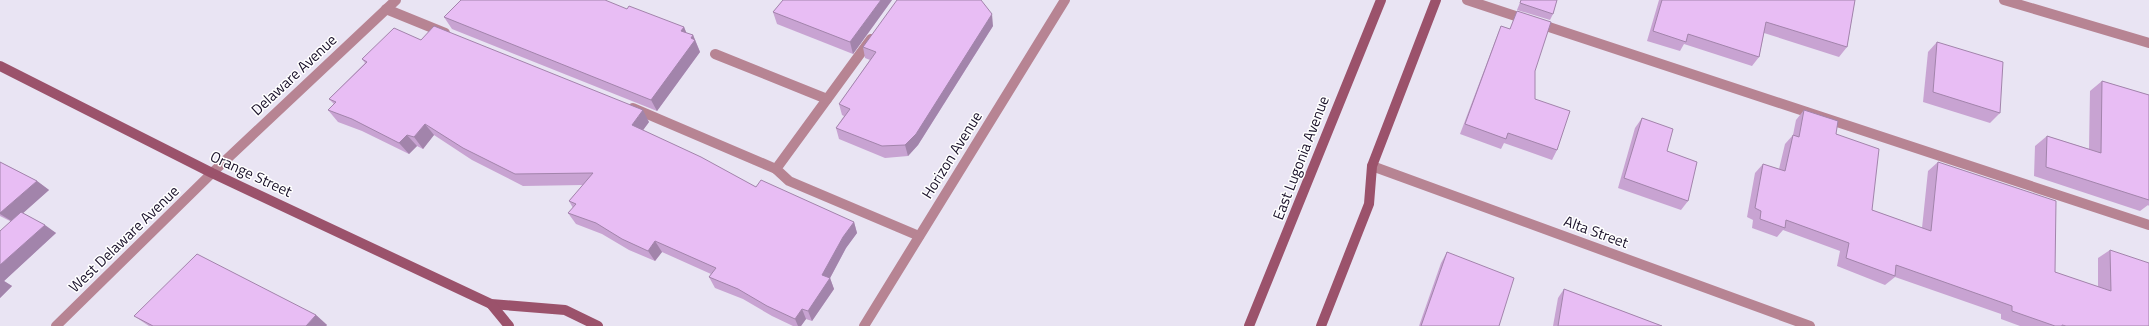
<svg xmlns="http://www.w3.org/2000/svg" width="2149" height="326" font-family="'Titillium Web',sans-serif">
  <rect width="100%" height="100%" fill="#e9e4f3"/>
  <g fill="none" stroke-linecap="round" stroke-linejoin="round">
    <g stroke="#b78493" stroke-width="10">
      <path d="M1467,0L2149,225"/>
      <path d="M386,9L445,33"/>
      <path d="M871,39L776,169L789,181L919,236"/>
      <path d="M715,54L827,99"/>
      <path d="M633,108L776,169"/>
    </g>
    <g stroke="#b78493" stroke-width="10">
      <path d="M2004,0L2149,43"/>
      <path d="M1372,166L1810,326"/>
      <path d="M56,326L212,173L396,0"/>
      <path d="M864,326L1065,0"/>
    </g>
    <g stroke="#9b526b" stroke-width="10">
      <path d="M0,66L212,173L491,304L565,310L598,326"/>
      <path d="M491,304L509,326"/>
      <path d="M1249,326L1381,0"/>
      <path d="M1321,326L1369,204L1372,166L1436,0"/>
    </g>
  </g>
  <g fill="#c8a3d2">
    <path d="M783,0H892L853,54L777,24L773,12Z"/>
    <path d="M1521,0H1557L1553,14L1550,20L1517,10Z"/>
    <path d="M1659,0H1855L1847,47L1839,57L1764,33L1759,57L1752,66L1684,44L1680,51L1647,41Z"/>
    <path d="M1517,11L1535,71V99L1557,150L1552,160L1504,143L1501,149L1460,134L1497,36L1501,26L1510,29Z"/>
    <path d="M444,17L684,27L686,33L693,35L700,52L657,111L452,29Z"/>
    <path d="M993,26L918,145L908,156L885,158L839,139L836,128L844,116L842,115L839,104L870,60L865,58L863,47Z"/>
    <path d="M421,40L649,122L643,130L756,187L854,222L857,233L846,248L830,278L834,289L812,321L806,319L801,326H793L772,316L743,299L715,288L709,277L711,274L662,252L655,261L629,250L602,234L576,224L568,213L573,208L569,201L583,185L523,186L472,160L434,135L423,149L417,146L409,154L362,131L338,122L328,110L334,104L329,99L365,63L362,59Z"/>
    <path d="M1937,42L2000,113L1990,123L1923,102L1928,52Z"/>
    <path d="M2102,81L2149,95V206L2148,205L2140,211L2034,176L2035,146L2047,136L2089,149L2090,91Z"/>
    <path d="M1804,110L1836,134L1872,210L1922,228L1928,171L1938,162L2055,272L2098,287V258L2110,250L2149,326H2020L2001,319V314L1895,277L1885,285L1837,266L1840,251L1783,230L1777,237L1752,228L1753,220L1747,217L1755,173L1763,164L1779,169L1785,144L1793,135L1796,120Z"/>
    <path d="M1642,118L1667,151L1688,201L1681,210L1618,188L1635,128Z"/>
    <path d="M0,162L37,181L49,190L23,213L56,233L4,281L12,286L0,298L10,221L0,216Z"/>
    <path d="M1447,252L1499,326H1419L1441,263Z"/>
    <path d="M1564,289L1662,326H1553L1558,298Z"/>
    <path d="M316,315L327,325L326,326H149L134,316Z"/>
  </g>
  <g fill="#a284ab">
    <path d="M881,0H892L853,54L850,42Z"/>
    <path d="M992,14L993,26L918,145L908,156L905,145Z"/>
    <path d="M684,27L689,39L681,31Z"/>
    <path d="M693,35L700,52L657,111L651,100Z"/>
    <path d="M643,110L649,122L638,137L632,125Z"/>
    <path d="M425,124L434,135L423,149L414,137Z"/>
    <path d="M407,135L417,146L409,154L399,143Z"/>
    <path d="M37,181L49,190L13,222L0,214V213Z"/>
    <path d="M854,222L857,233L846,248L829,280L830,278L834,289L812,321L808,311L822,275L843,237Z"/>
    <path d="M45,225L56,233L4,281L12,286L0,298V265Z"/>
    <path d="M655,241L662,252L655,261L648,251Z"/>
    <path d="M802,309L806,319L801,326H798L795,319Z"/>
    <path d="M316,315L327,325L326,326H306Z"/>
  </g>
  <g fill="#e8bdf4" stroke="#a284ab">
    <path d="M461,0H605L627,9L629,6L684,27L681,31L693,35L691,38L695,40L651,100L444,17Z"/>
    <path d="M783,0H881L850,42L773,12Z"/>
    <path d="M897,0H981L992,14L916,134L905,145L882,146L836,128L850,109L839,104L876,52L863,47Z"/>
    <path d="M1521,0H1557L1553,14L1520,3Z"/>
    <path d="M1662,0H1855L1847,47L1766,22L1759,57L1688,34L1686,42L1653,31Z"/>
    <path d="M1517,11L1551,22L1535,71V99L1570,111L1557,150L1508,133L1506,139L1465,124L1501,26L1510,29Z"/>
    <path d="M434,26L643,110L632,125L701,157L756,187L761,180L854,222L843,237L822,275L830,278L808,311L802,309L795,319L767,306L738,289L709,277L716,268L655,241L648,251L622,239L596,223L568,213L576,204L569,201L593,173L515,174L463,148L425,124L414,137L407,135L399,143L352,119L328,110L336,102L329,99L367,62L362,59L394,28L421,40Z"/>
    <path d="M1937,42L2003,62L2000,113L1933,92Z"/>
    <path d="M2102,81L2149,95V200L2046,167L2047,136L2101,153Z"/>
    <path d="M1804,110L1838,121L1836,134L1879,149L1872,210L1931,231L1938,162L2056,201L2055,272L2111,291L2110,250L2149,263V326H2066L2062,325V326H2055L2012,311V306L1896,265L1895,276L1846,258L1849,243L1786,220L1785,228L1760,219L1761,211L1755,208L1763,164L1785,171L1793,135L1799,137Z"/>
    <path d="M1642,118L1673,129L1667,151L1697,162L1688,201L1624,178Z"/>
    <path d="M0,162L37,181L0,213Z"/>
    <path d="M21,212L45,225L0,265V231Z"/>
    <path d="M1447,252L1514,278L1499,326H1421Z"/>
    <path d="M197,254L316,315L306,326H153L134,316Z"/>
    <path d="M1564,289L1662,326H1558Z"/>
  </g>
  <g text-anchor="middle" stroke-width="3" stroke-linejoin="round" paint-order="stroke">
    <g font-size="15" fill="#191029" stroke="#fff">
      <text transform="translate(294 75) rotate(-43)" y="5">Delaware Avenue</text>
      <text transform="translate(952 155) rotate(-58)" y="5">Horizon Avenue</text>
      <text transform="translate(1301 158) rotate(-69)" y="5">East Lugonia Avenue</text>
      <text transform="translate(251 174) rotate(25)" y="5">Orange Street</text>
      <text transform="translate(1596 232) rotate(20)" y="5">Alta Street</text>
      <text transform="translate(124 239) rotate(-44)" y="5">West Delaware Avenue</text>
    </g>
  </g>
</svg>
